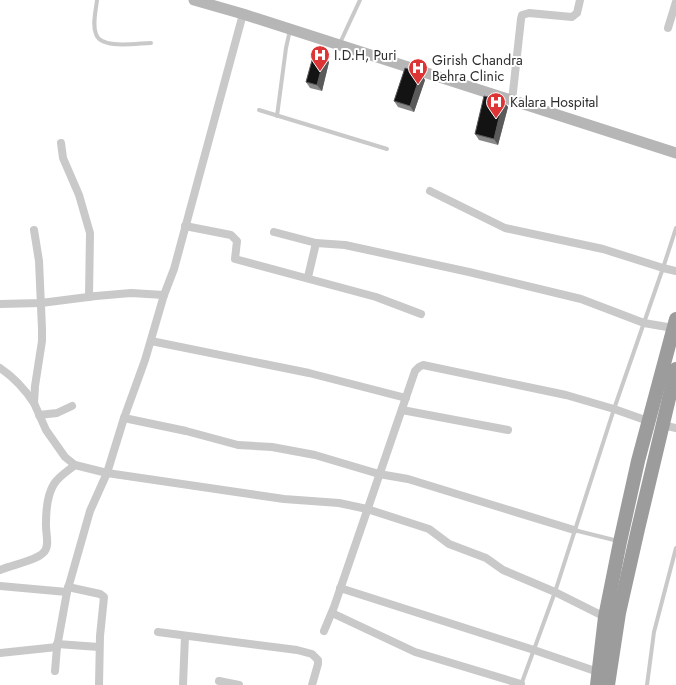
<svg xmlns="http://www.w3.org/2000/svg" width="676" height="685" font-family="Jost,sans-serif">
  <rect width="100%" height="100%" fill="#fff"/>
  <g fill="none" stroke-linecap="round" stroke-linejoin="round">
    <g stroke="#c9c9c9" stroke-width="4">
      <path d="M97,0C96,10 92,25 96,34C101,50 138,43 151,43"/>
      <path d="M340,43L360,0"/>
      <path d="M259,110L387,149"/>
      <path d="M277,116L286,48L290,30"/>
      <path d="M574,530L618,541"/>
      <path d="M521,685L555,592L614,409L663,268L676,228"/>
      <path d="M647,685L654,632L676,548"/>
    </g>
    <g stroke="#c9c9c9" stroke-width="8">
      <path d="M668,28L676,2"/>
      <path d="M512,101L521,19L522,15L529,13L572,17L577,13L580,0"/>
      <path d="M61,143L63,158L79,195L90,233L89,297"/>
      <path d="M430,191L505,228L603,249L663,268L676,271"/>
      <path d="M185,226L231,235L237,241L235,259L376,297L421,314"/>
      <path d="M34,230L39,261L42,329V341L35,386L34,403L46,430L65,457L75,465L107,473L284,499L339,503L367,509L429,529L449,544L486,558L503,570L555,592L605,617"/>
      <path d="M274,232L316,243L345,245L469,272L581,299L644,323L673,328"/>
      <path d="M308,277L316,243"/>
      <path d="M0,304L41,303L96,296L131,293L164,295"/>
      <path d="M151,341L309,373L406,398"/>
      <path d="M0,368C15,378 24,388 34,403"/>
      <path d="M402,410L508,430"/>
      <path d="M39,415L57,413L72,406"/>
      <path d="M124,418L186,431L238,445L272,447L315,455L379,474L408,479L574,530"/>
      <path d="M662,425L676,428"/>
      <path d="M0,570C11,565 35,561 43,553C51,547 45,532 46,523C46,511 47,495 54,484C59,476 68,471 75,465"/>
      <path d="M0,586L67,592"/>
      <path d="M68,587L100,594L104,597L100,636L99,685"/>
      <path d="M340,588L534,650L598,672"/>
      <path d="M332,613L415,652L521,684"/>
      <path d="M324,631L334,607L415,371L419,367L423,365L566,395L614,409L648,421"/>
      <path d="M158,632L297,650L312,654L318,660V664L312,685"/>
      <path d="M57,644L99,647"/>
      <path d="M0,653L57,647"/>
      <path d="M55,671L57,647L67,592L90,511L107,473L124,418L145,360L164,295L174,269L243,14"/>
      <path d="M219,681L239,685"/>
      <path d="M183,685L185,636"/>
    </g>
    <path stroke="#b6b6b6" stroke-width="11" d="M194,0L243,14L676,153"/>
    <g stroke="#9c9c9c" stroke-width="14">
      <path d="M597,685L605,617L620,542L638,461L676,319"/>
      <path d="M608,685L619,613L638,529L676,369"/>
    </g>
  </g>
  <g fill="#898989">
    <path d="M329,62L322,91L310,88L306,82Z"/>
    <path d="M425,80L414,112L398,107L394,101Z"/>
    <path d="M503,101L508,107L498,145L479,140L475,134Z"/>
  </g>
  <g fill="#5a5a5a">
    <path d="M325,55L329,62L322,91L317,85Z"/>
    <path d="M421,73L425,80L414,112L410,106Z"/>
    <path d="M503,101L508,107L498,145L494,139Z"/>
  </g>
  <g fill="#131313" stroke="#5a5a5a">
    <path d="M314,53L325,55L317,85L306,82Z"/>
    <path d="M405,68L421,73L410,106L394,101Z"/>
    <path d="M484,96L503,101L494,139L475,134Z"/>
  </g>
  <defs>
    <g id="hospital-pin" transform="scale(1)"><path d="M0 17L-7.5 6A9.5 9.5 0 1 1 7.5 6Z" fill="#dd3436" stroke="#fff"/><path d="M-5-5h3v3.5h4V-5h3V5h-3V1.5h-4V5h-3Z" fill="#fff"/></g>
  </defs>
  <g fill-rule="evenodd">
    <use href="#hospital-pin" x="320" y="55"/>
    <use href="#hospital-pin" x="418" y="68"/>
    <use href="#hospital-pin" x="496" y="102"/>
  </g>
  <g text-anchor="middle" stroke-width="4" stroke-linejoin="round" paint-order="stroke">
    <g font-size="14" fill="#2c2c2c" stroke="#fff" text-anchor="start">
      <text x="334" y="60">I.D.H, Puri</text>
      <text x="432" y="65">Girish Chandra<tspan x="432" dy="16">Behra Clinic</tspan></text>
      <text x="510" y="107">Kalara Hospital</text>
    </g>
  </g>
</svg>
